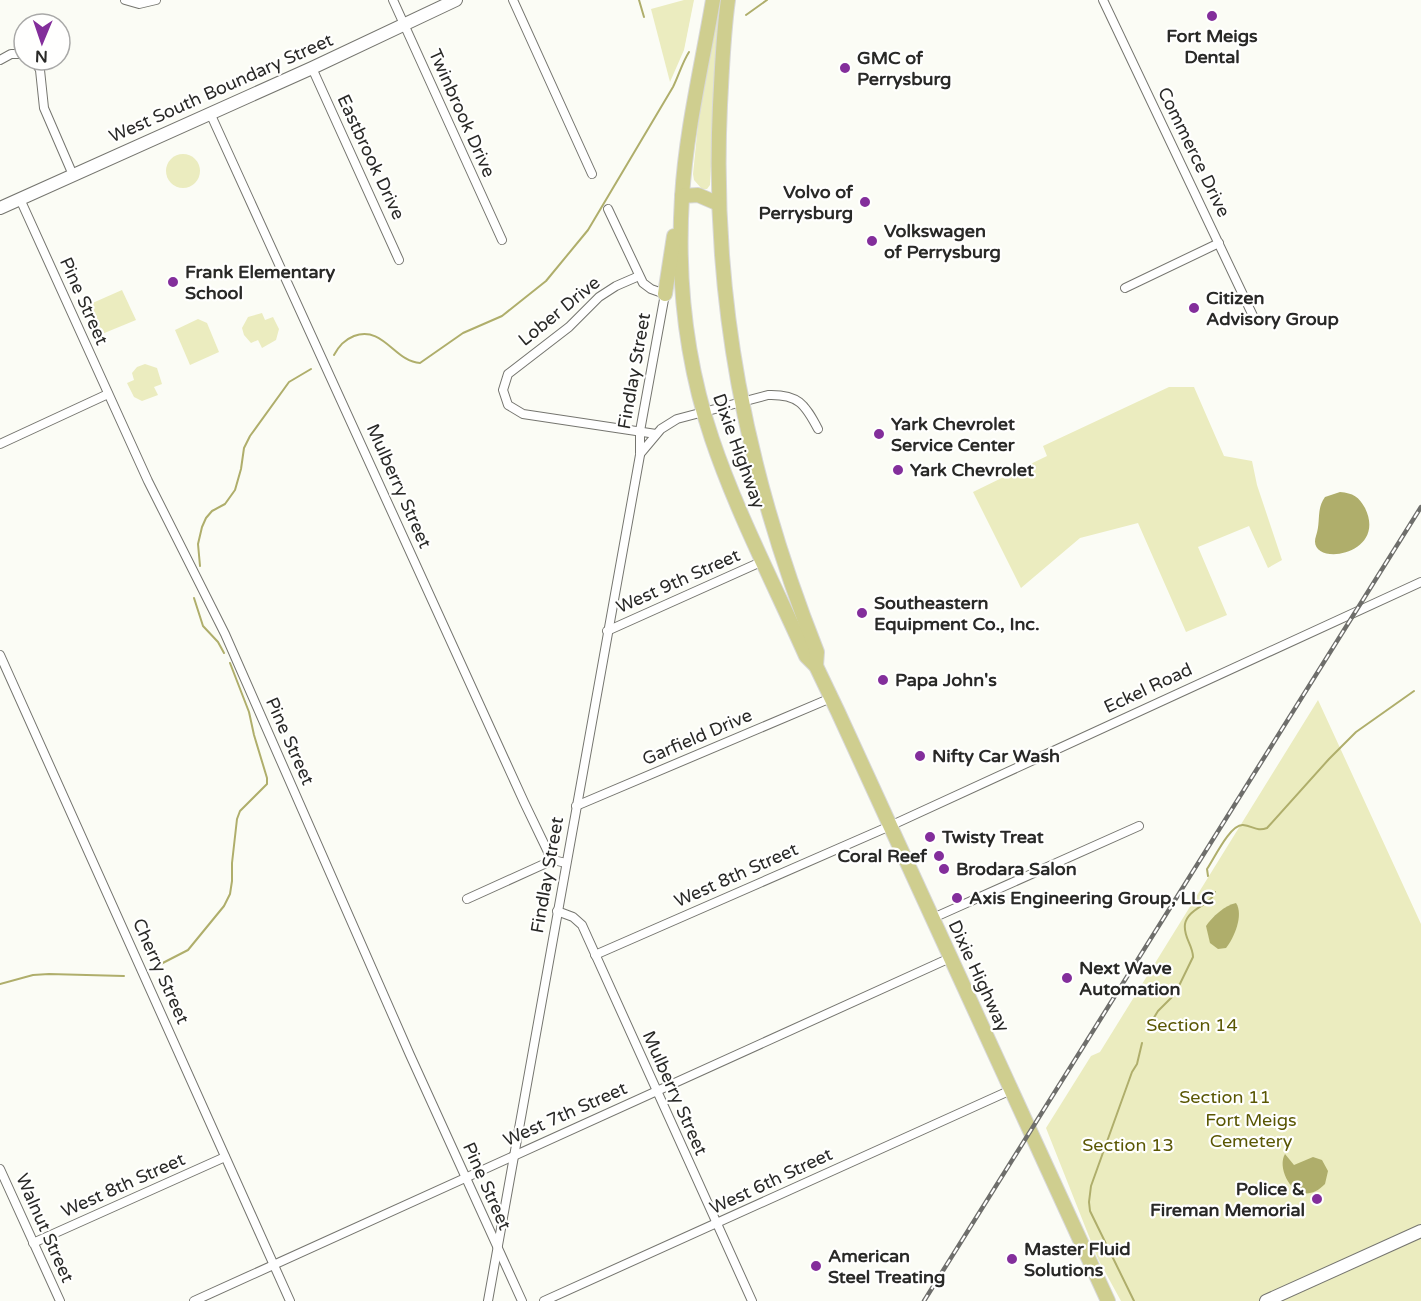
<svg xmlns="http://www.w3.org/2000/svg" width="1421" height="1301" font-family="'Varela Round',sans-serif">
  <rect width="100%" height="100%" fill="#fbfcf5"/>
  <g fill="#ebecbf">
    <path d="M684,0H694L684,50L670,82L651,9Z"/>
    <path d="M718,0H721C713,61 714,123 710,185L707,189H702L694,180L693,174L700,105Z"/>
    <circle cx="183" cy="171" r="17"/>
    <path d="M122,290L136,320L102,334L88,305Z"/>
    <path d="M262,313L265,320L273,317L279,329L276,340L262,348L258,340L251,343L244,335L242,328L248,317Z"/>
    <path d="M198,319L207,323L219,352L190,365L175,330Z"/>
    <path d="M145,364L157,368L162,384L154,387L158,395L142,401L134,397L127,383L134,380L132,373L137,367Z"/>
    <path d="M1169,387H1194L1224,456L1252,461L1257,485L1282,560L1268,568L1249,526L1198,547L1227,615L1186,632L1138,523L1080,538L1021,588L973,492L1047,456L1043,446Z"/>
    <path d="M1318,700L1421,924V1301H1121L1098,1259L1046,1128L1091,1056L1100,1052Z"/>
  </g>
  <g fill="#afae6b">
    <path d="M1340,492C1353,493 1359,497 1365,508C1389,557 1305,568 1316,536C1321,522 1316,509 1325,497Z"/>
    <path d="M1236,903C1244,915 1234,938 1226,948L1218,949L1210,943L1206,926C1212,917 1225,905 1236,903Z"/>
    <path d="M1285,1154L1294,1165L1313,1157L1322,1160L1328,1171L1325,1184C1298,1212 1275,1170 1285,1154Z"/>
  </g>
  <g fill="none" stroke-linecap="round" stroke-linejoin="round">
    <g stroke="#afae6b" stroke-width="2">
      <path d="M639,0L644,17"/>
      <path d="M746,15L767,0"/>
      <path d="M334,355C339,346 344,340 354,336C383,325 395,362 420,363L463,333L502,316L546,281L588,230L673,87C679,75 682,63 689,52"/>
      <path d="M200,566L198,544L202,527L206,518L212,511L225,504L235,490L241,469L244,448L250,436L289,382L311,369"/>
      <path d="M194,598L203,626L218,642L224,653"/>
      <path d="M1208,876L1207,869C1214,859 1230,824 1243,825C1253,826 1257,832 1267,828L1329,759L1356,732L1414,691"/>
      <path d="M153,968L188,950L224,906L230,894L232,881V863L237,819L240,811L267,784V778L254,735L249,712L230,663"/>
      <path d="M0,984L33,975L49,974L124,976"/>
      <path d="M1147,1029L1158,1011L1175,994L1193,957C1193,945 1183,937 1185,924C1188,908 1210,906 1215,892"/>
      <path d="M1134,1301L1090,1211L1089,1202L1091,1186L1132,1072L1137,1064L1142,1043"/>
    </g>
    <g stroke="#75756f" stroke-width="10">
      <g id="street">
        <path d="M125,0L139,4L156,0"/>
        <path d="M393,0L502,240"/>
        <path d="M513,0L592,174"/>
        <path d="M1103,0L1254,318"/>
        <path d="M0,60L11,54H24"/>
        <path d="M34,60L40,70L44,108L73,175"/>
        <path d="M312,68L399,260"/>
        <path d="M210,113L524,802L549,854L553,860L566,863"/>
        <path d="M20,199L148,481L225,634L410,1055L522,1301"/>
        <path d="M639,276L616,286L599,297L569,327L508,374L503,390L508,405L523,414L656,434"/>
        <path d="M1125,288L1219,243"/>
        <path d="M0,444L108,394"/>
        <path d="M640,454L661,429L677,419L768,395C798,394 805,404 818,429"/>
        <path d="M607,631L763,561"/>
        <path d="M0,655L290,1301"/>
        <path d="M576,806L831,698"/>
        <path d="M467,899L553,860"/>
        <path d="M557,911L573,917L582,925L752,1301"/>
        <path d="M933,918L1139,826"/>
        <path d="M595,955L890,826L1421,582"/>
        <path d="M0,1169L60,1301"/>
        <path d="M33,1243L225,1157"/>
        <path d="M194,1301L950,958"/>
        <path d="M488,1301L640,455V431L665,294L651,289L643,283L608,209"/>
        <path d="M544,1301L1011,1090"/>
      </g>
    </g>
    <g stroke="#75756f" stroke-width="14">
      <g id="secondary">
        <path d="M0,208L312,68L456,0"/>
        <path d="M1266,1301L1421,1231"/>
      </g>
    </g>
    <g stroke="#d8d8d8" stroke-width="16">
      <g id="primary">
        <path d="M713,0C702,65 686,131 682,197C677,278 686,362 712,439C737,513 774,584 806,656L816,666L838,712L1108,1301"/>
        <path d="M728,0C723,35 722,70 720,105C711,298 746,473 817,652L816,666"/>
        <path d="M682,196L698,195L719,204"/>
        <path d="M665,294L674,236"/>
      </g>
    </g>
    <use href="#street" stroke="#fff" stroke-width="8"/>
    <use href="#secondary" stroke="#fff" stroke-width="12"/>
    <use href="#primary" stroke="#cfce8f" stroke-width="14"/>
    <g stroke="#6e6e6b" stroke-width="4.5">
      <path id="rail" d="M924,1301L1421,507"/>
    </g>
    <use href="#rail" stroke="#fffffe" stroke-width="2" stroke-dasharray="7" stroke-linecap="butt"/>
  </g>
  <g fill="#832e9b" stroke="#fffffe" stroke-width="2">
    <circle cx="1212" cy="16" r="6"/>
    <circle cx="845" cy="68" r="6"/>
    <circle cx="865" cy="202" r="6"/>
    <circle cx="872" cy="241" r="6"/>
    <circle cx="173" cy="282" r="6"/>
    <circle cx="1194" cy="308" r="6"/>
    <circle cx="879" cy="434" r="6"/>
    <circle cx="898" cy="470" r="6"/>
    <circle cx="862" cy="613" r="6"/>
    <circle cx="883" cy="680" r="6"/>
    <circle cx="920" cy="756" r="6"/>
    <circle cx="930" cy="837" r="6"/>
    <circle cx="939" cy="856" r="6"/>
    <circle cx="944" cy="869" r="6"/>
    <circle cx="957" cy="898" r="6"/>
    <circle cx="1067" cy="978" r="6"/>
    <circle cx="1317" cy="1199" r="6"/>
    <circle cx="1012" cy="1259" r="6"/>
    <circle cx="816" cy="1266" r="6"/>
  </g>
  <g text-anchor="middle" stroke-width="4.5" stroke-linejoin="round" paint-order="stroke">
    <g font-size="18" font-weight="bold" fill="#292927" stroke="#fffffe" text-anchor="start">
      <text x="1212" y="42" text-anchor="middle">Fort Meigs<tspan x="1212" dy="21">Dental</tspan></text>
      <text x="857" y="64">GMC of<tspan x="857" dy="21">Perrysburg</tspan></text>
      <text x="853" y="198" text-anchor="end">Volvo of<tspan x="853" dy="21">Perrysburg</tspan></text>
      <text x="884" y="237">Volkswagen<tspan x="884" dy="21">of Perrysburg</tspan></text>
      <text x="185" y="278">Frank Elementary<tspan x="185" dy="21">School</tspan></text>
      <text x="1206" y="304">Citizen<tspan x="1206" dy="21">Advisory Group</tspan></text>
      <text x="891" y="430">Yark Chevrolet<tspan x="891" dy="21">Service Center</tspan></text>
      <text x="910" y="476">Yark Chevrolet</text>
      <text x="874" y="609">Southeastern<tspan x="874" dy="21">Equipment Co., Inc.</tspan></text>
      <text x="895" y="686">Papa John's</text>
      <text x="932" y="762">Nifty Car Wash</text>
      <text x="942" y="843">Twisty Treat</text>
      <text x="927" y="862" text-anchor="end">Coral Reef</text>
      <text x="956" y="875">Brodara Salon</text>
      <text x="969" y="904">Axis Engineering Group, LLC</text>
      <text x="1079" y="974">Next Wave<tspan x="1079" dy="21">Automation</tspan></text>
      <text x="1305" y="1195" text-anchor="end">Police &amp;<tspan x="1305" dy="21">Fireman Memorial</tspan></text>
      <text x="1024" y="1255">Master Fluid<tspan x="1024" dy="21">Solutions</tspan></text>
      <text x="828" y="1262">American<tspan x="828" dy="21">Steel Treating</tspan></text>
    </g>
    <g font-size="18" fill="#292927" stroke="#fffffe">
      <text transform="translate(221 88) rotate(-24)" y="6">West South Boundary Street</text>
      <text transform="translate(462 113) rotate(66)" y="6">Twinbrook Drive</text>
      <text transform="translate(1194 152) rotate(64)" y="6">Commerce Drive</text>
      <text transform="translate(371 157) rotate(65)" y="6">Eastbrook Drive</text>
      <text transform="translate(84 301) rotate(66)" y="6">Pine Street</text>
      <text transform="translate(559 311) rotate(-39)" y="6">Lober Drive</text>
      <text transform="translate(634 371) rotate(-80)" y="6">Findlay Street</text>
      <text transform="translate(739 451) rotate(70)" y="6">Dixie Highway</text>
      <text transform="translate(399 486) rotate(66)" y="6">Mulberry Street</text>
      <text transform="translate(678 581) rotate(-24)" y="6">West 9th Street</text>
      <text transform="translate(1148 688) rotate(-25)" y="6">Eckel Road</text>
      <text transform="translate(697 737) rotate(-23)" y="6">Garfield Drive</text>
      <text transform="translate(290 741) rotate(66)" y="6">Pine Street</text>
      <text transform="translate(547 875) rotate(-80)" y="6">Findlay Street</text>
      <text transform="translate(736 875) rotate(-24)" y="6">West 8th Street</text>
      <text transform="translate(161 971) rotate(66)" y="6">Cherry Street</text>
      <text transform="translate(979 976) rotate(65)" y="6">Dixie Highway</text>
      <text transform="translate(675 1093) rotate(66)" y="6">Mulberry Street</text>
      <text transform="translate(565 1114) rotate(-24)" y="6">West 7th Street</text>
      <text transform="translate(771 1181) rotate(-25)" y="6">West 6th Street</text>
      <text transform="translate(123 1185) rotate(-24)" y="6">West 8th Street</text>
      <text transform="translate(487 1186) rotate(66)" y="6">Pine Street</text>
      <text transform="translate(45 1228) rotate(66)" y="6">Walnut Street</text>
    </g>
    <g font-size="18" fill="#5a5703" stroke="#fffffe">
      <text x="1192" y="1031">Section 14</text>
      <text x="1225" y="1103">Section 11</text>
      <text x="1251" y="1126">Fort Meigs<tspan x="1251" dy="21">Cemetery</tspan></text>
      <text x="1128" y="1151">Section 13</text>
    </g>
  </g>
  <g transform="translate(42 42) rotate(182)"><circle r="28" fill="#fffffe" stroke="#a9a9a8" stroke-width="1.5"/>
  <path d="M0-4.5L10 22L0 15L-10 22Z" fill="#832e9b"/>
  <text y="-9" font-size="16" font-weight="bold" text-anchor="middle" fill="#292927">N</text>
  </g>
</svg>
